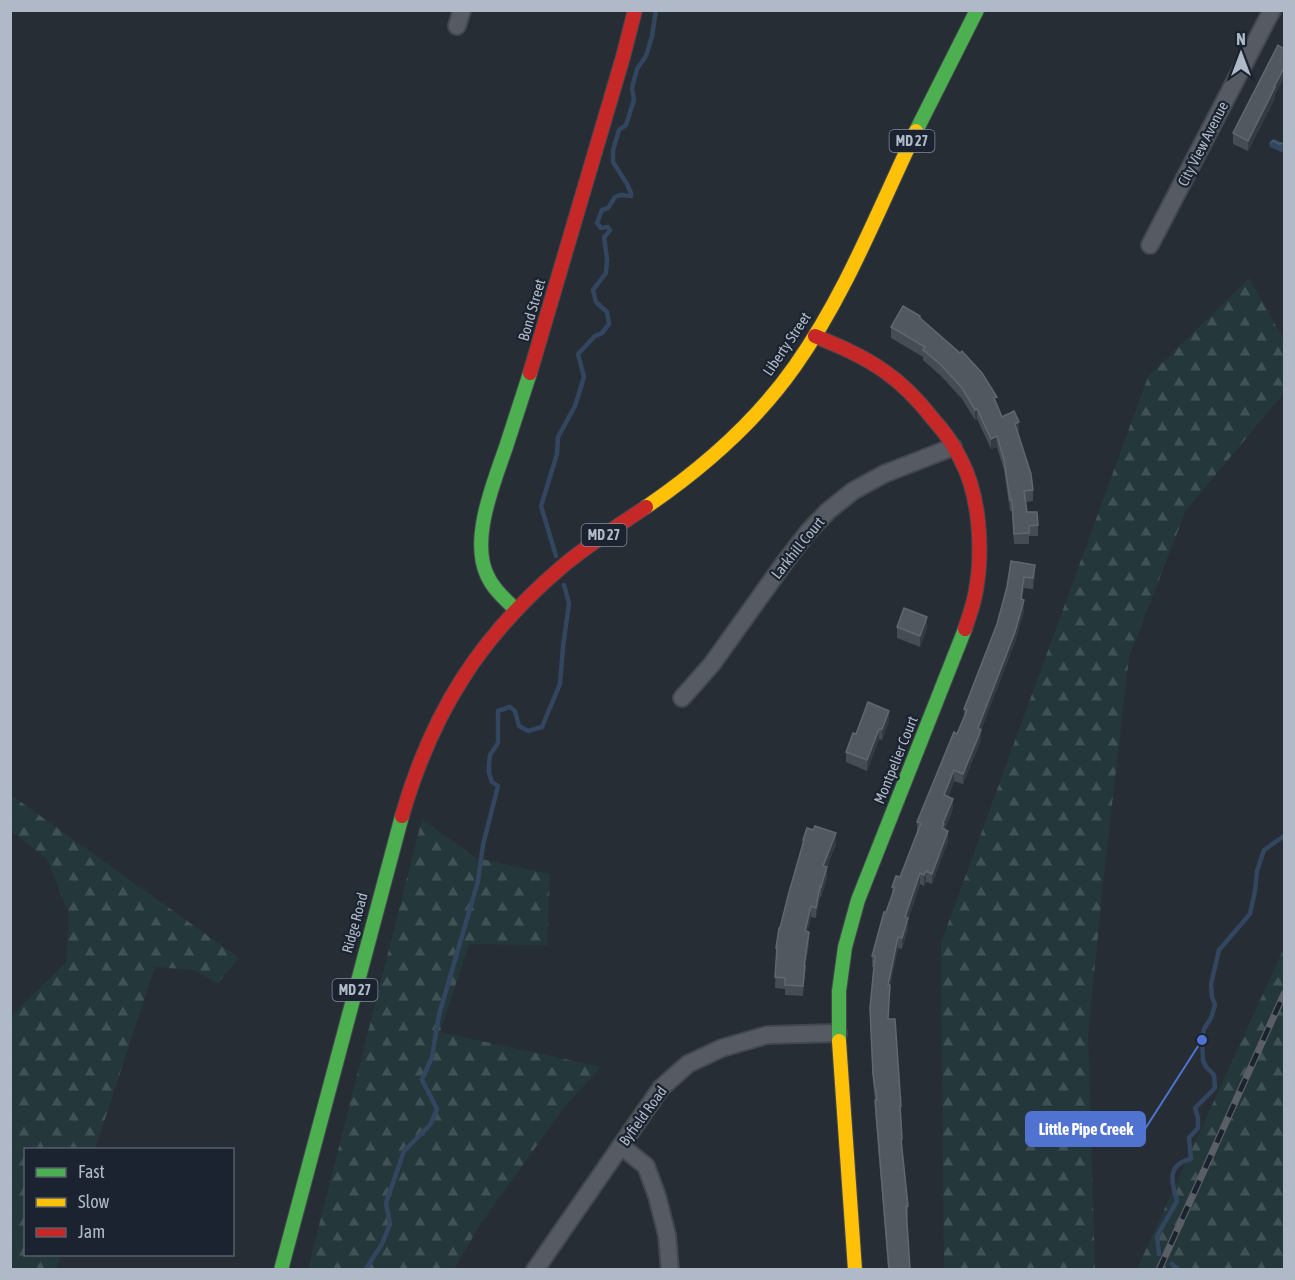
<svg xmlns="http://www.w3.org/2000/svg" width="1295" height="1280" font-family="'Asap Condensed',sans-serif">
  <defs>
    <pattern id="forest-firs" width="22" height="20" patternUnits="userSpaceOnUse" patternTransform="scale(1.5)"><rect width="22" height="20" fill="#24373b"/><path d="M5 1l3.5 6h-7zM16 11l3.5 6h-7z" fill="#415256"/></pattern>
    <pattern id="water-ripples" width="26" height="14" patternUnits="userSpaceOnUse" patternTransform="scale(1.5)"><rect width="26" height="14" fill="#32465f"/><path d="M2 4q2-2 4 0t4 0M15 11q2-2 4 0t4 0" fill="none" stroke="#4d5f74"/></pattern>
  </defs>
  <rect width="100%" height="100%" fill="#272d35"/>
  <g fill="url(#forest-firs)">
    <path d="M1249,278L1284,340V393L1186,510L1129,657L1105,865L1088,1034L1095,1269H944L941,943L1148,377Z"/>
    <path d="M11,795L239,958L217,984L195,970L155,967L95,1149L26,1150V1254L61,1255L56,1269H11L10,1017L66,963L69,914L47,859L11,831Z"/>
    <path d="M422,819L476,858L550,874L547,945L469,944L440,1032L601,1067L566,1105L481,1223L454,1269H308Z"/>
    <path d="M1284,948V1269H1137Z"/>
  </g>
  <path fill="url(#water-ripples)" d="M1273,139L1284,143V151L1281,152L1270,147L1269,143Z"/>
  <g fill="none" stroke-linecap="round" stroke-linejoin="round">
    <g stroke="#32465f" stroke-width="4.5">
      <path d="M556,556L541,506L557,454L558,437L575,406L584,377L578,354L595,336L602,333L609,324L607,312L596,302L593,290L606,273L607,259L604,237L608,233L610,230L608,227L601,228L597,223L602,210L608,208L615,197L620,195L631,196V193L627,184L613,162V150L619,130L626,125L634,100L632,88L637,69L646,56L652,36L656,10"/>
      <path d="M1159,1254L1157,1236L1177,1201C1171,1181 1167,1164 1191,1159L1189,1138L1198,1128V1118L1195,1108L1215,1088L1214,1075L1206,1067L1203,1060L1202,1040L1204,1029L1211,1018L1215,1005L1212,997L1211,984L1219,950L1250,914L1255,891L1257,871L1264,850L1284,836"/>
      <path d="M1172,1264L1179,1270"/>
      <path d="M365,1270L382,1244L390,1224L386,1203L404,1151L430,1125L437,1109L422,1080L432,1057L439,1015L478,881L483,845L498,786L492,782L489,773V764L490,755L498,743V711L510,707L515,711L519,726L528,731L542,727L560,684L563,647L569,603L564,585"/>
    </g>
    <g stroke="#43484e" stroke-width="20">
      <g id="street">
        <path d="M457,26L462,10"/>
        <path d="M1150,245L1272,10"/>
        <path d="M682,698L712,664L785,562L808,532L828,511L853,491L884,474L953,447"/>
        <path d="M621,1146L646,1166L657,1196L667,1235L670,1270"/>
        <path d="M535,1270L661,1088L688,1064L722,1048L767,1035L838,1033"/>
      </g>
    </g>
    <g stroke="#43484e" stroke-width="16">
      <g id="fast">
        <path d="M916,131L977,10"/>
        <path d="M516,610C505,599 493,589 487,575C470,539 494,482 506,447C514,422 522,397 530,373"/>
        <path d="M839,1041V991L845,947L858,900L965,629"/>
        <path d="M281,1270L402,816"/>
      </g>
    </g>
    <g stroke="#43484e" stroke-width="16">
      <g id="slow">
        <path d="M646,507C703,468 755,423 795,366C846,294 878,210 916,131"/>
        <path d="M839,1041L855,1270"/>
      </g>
    </g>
    <g stroke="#43484e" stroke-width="16">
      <g id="jam">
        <path d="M815,336C839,346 863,356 884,371C903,384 919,401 933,419C944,431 954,445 961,460C980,496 983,551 976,590C974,604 969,616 965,629"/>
        <path d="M530,373L623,57L635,10"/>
        <path d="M402,816C432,712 480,636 564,565C589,544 618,526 646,507"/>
      </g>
    </g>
    <use href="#street" stroke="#565b63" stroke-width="16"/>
    <use href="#fast" stroke="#4caf50" stroke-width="14"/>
    <use href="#slow" stroke="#ffc107" stroke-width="14"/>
    <use href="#jam" stroke="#c62828" stroke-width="14"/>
    <g stroke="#5a5f66" stroke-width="7">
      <path id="rail" d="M1159,1270L1284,994"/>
    </g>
    <use href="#rail" stroke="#1a232f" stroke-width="4.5" stroke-dasharray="14" stroke-linecap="butt"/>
  </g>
  <g fill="#464c54">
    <path d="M1275,95V98L1248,151L1233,144V133Z"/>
    <path d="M920,318L997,403L1002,417L1019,433L1018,434L1033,490V501L1026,502L1027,512L1038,525V536H1029V544H1014L1012,511H1010L1004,470L997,447L991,449L977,419L975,420L962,399L941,376L923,360V357L891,338V327Z"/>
    <path d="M1011,561L1035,576L1033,589L1024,588L1022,600L1024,611L1015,642L981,730V740L963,784L954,781L948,797L953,809L945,829L948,841L932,884L926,882L924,886L920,884L908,920V929L902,949L898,948L890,986L888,1019L901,1106L902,1150L908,1206V1217H907L910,1269H888L875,1110V1100L873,1084L870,1019V1008L874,967H872V956L892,895V887L900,877L917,832V822L964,717V709L997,624L1007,587Z"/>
    <path d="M897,627L927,628L920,647L897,638Z"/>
    <path d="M889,721L882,740L879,739L867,771L846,762V752L856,734Z"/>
    <path d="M803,840L836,844L827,867V878L821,897H820L816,918L811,917L807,932L809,943L805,969L803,996L785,995V989L775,988L776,948L803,845Z"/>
  </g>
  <g fill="#353b42">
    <path d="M1284,68V78L1275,95V98L1248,151V141Z"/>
    <path d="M977,409V419L975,420V410Z"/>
    <path d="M1019,422V433L1015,435V424Z"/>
    <path d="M997,436V447L991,449V439Z"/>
    <path d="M1035,565V576L1033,589V578Z"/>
    <path d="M1024,577V588L1021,610V599Z"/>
    <path d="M1024,600V611L1015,642L981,730V740L963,784V774L978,728Z"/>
    <path d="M927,617V628L920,647V636Z"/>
    <path d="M889,711V721L882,740V729Z"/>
    <path d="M879,729V739L867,771V760Z"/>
    <path d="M954,770V781L944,806V795Z"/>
    <path d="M953,799V809L944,831L942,839L943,823Z"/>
    <path d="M948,831V841L932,884V874Z"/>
    <path d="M836,833V844L823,877V866Z"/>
    <path d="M827,867V878L821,897V887Z"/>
    <path d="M926,871V882L924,886V875Z"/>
    <path d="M920,873V884L908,920V929L902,949V938L905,917Z"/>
    <path d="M820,886V897L816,918V908Z"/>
    <path d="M811,906V917L805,942V931Z"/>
    <path d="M809,932V943L805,969L803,996L804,966Z"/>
    <path d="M898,937V948L890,986L888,1030V985Z"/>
  </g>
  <g fill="#515860" stroke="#606770" stroke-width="1.5">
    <path d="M1278,45L1284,49V68L1274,87H1275L1248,141L1233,133Z"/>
    <path d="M903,306L920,316V318L960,353L962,351L982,373L997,397L994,398L1002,417L1014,411L1019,422L1015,424L1031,474L1033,490L1024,491L1027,512H1037L1038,525L1029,526V533L1014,534L1012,500H1010L1004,460L997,436L991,439L977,409L975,410L962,388L941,365L923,350L925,347L891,327Z"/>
    <path d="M1011,561L1035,565L1033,578L1024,577L1021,599L1024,600L1015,632L978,728L981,730L963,774L954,770L944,795L953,799L943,823L944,824L942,828L948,831L932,874L926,871L924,875L920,873L905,917L908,918L902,938L898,937L888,985H890L888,1019H895L901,1106H900L902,1139H901L908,1206L906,1207L910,1269H889L875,1100H877L873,1074L870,1008L875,956H872L884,912H886L895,887H892L896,876L900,877L921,823L917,822L954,732L957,734L967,710L964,709L997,624L1007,587Z"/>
    <path d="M904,608L927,617L920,636L897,627Z"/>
    <path d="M868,702L889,711L882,729H879L867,760L846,752L853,733L856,734Z"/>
    <path d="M815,826L836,833L823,866L827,867L821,887L820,886L816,908L811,906L805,931L809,932L804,966H805L803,986L785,985V978L775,977L777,948H776L779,928H780L788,896L804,840H803L807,828L813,830Z"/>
  </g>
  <g text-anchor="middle" stroke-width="4.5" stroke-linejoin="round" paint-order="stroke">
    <g fill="#1a232f" stroke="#828c99" stroke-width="1.5">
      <rect x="889.5" y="130" width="45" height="22" rx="4.5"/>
      <rect x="581.5" y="524" width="45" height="22" rx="4.5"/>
      <rect x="332.5" y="979" width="45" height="22" rx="4.5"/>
    </g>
    <g font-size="14" font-weight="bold" fill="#afb9c7">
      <text x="912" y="146">MD 27</text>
      <text x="604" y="540">MD 27</text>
      <text x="355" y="995">MD 27</text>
    </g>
    <g font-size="15" fill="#afb9c7" stroke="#1a232f">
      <text transform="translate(1203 144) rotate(-63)" y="5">City View Avenue</text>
      <text transform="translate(532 310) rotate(-74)" y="5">Bond Street</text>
      <text transform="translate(787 344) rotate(-56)" y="5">Liberty Street</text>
      <text transform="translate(798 548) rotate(-51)" y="5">Larkhill Court</text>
      <text transform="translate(896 760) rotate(-68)" y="5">Montpelier Court</text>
      <text transform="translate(355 923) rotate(-75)" y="5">Ridge Road</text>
      <text transform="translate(643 1116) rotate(-54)" y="5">Byfield Road</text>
    </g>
  </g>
  <path fill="none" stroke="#5073d2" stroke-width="2" d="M1202 1040L1145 1129"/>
  <circle fill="#5073d2" stroke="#1a232f" stroke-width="2" cx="1202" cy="1040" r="6"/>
  <rect fill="#5073d2" stroke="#5073d2" stroke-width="2" x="1026" y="1112" width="119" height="34" rx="6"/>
  <g font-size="16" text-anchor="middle" font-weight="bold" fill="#fff">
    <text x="1086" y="1135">Little Pipe Creek</text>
  </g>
  <rect width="1295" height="1280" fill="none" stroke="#afb9c7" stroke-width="24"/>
  <rect x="24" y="1148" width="210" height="108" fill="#1a232f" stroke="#565f6c" stroke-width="1.5"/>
  <rect x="36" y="1168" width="30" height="9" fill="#4caf50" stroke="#565f6c" stroke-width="1.5"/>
  <text x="78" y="1178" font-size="18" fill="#afb9c7">Fast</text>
  <rect x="36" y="1198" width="30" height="9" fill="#ffc107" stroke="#565f6c" stroke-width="1.5"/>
  <text x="78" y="1208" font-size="18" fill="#afb9c7">Slow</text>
  <rect x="36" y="1228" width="30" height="9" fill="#c62828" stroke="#565f6c" stroke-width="1.5"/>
  <text x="78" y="1238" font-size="18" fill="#afb9c7">Jam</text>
  <g transform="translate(1241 54)" stroke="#1a232f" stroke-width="4.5" paint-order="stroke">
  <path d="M0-4.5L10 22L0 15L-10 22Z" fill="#afb9c7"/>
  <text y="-9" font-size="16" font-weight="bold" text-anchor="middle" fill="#afb9c7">N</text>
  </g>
</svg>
